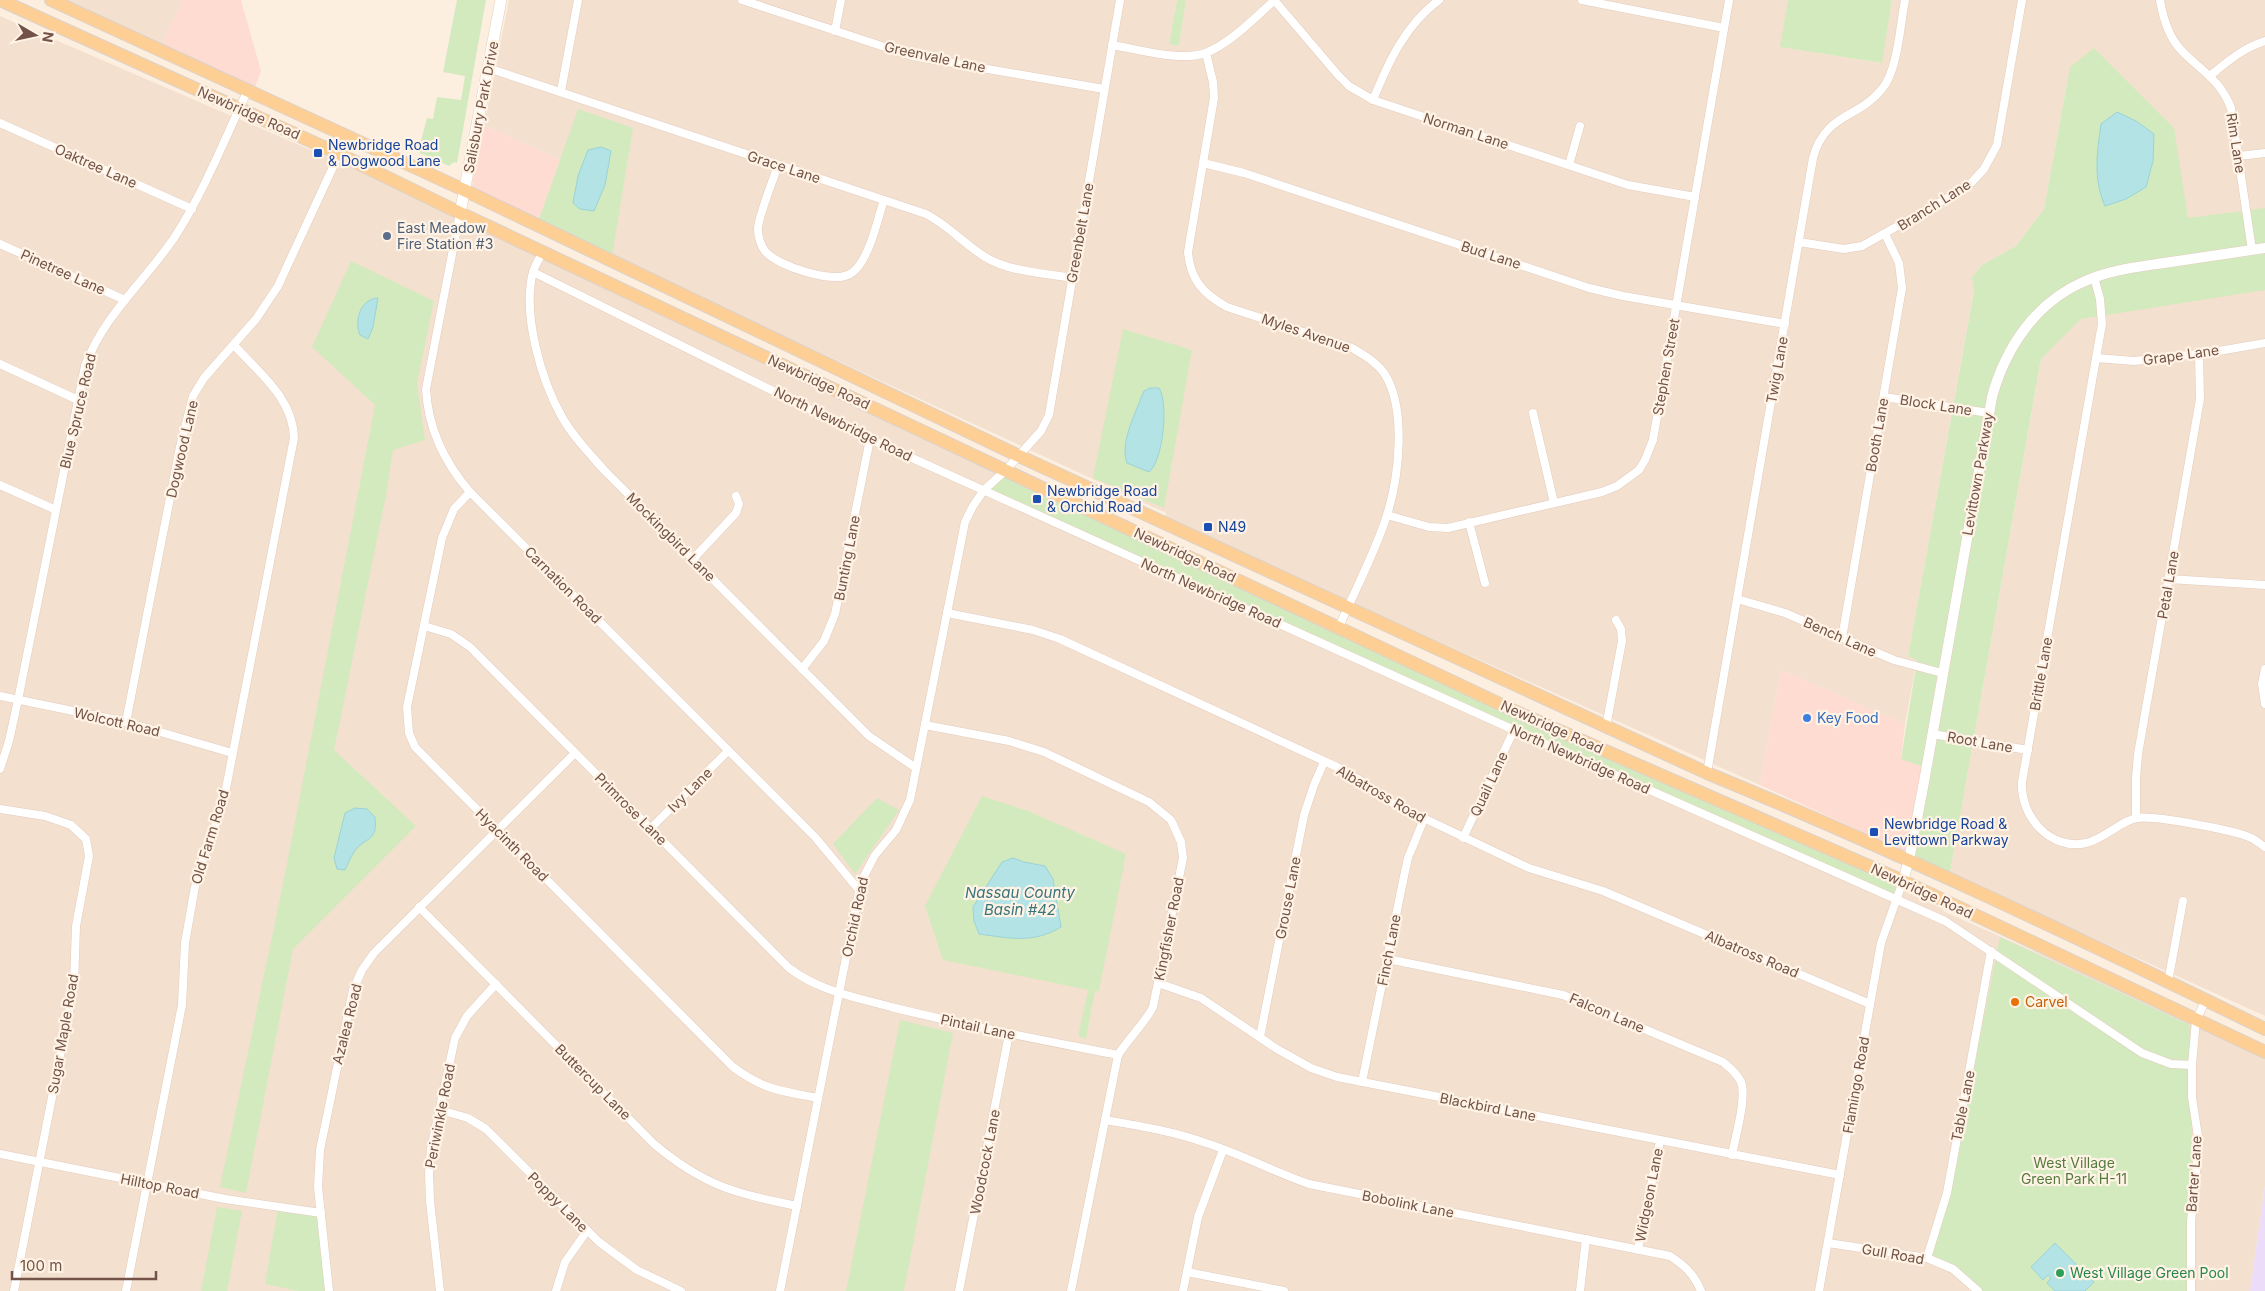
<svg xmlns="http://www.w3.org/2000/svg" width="2265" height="1291" font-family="Inter,sans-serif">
  <rect width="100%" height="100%" fill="#fdefdf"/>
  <g fill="#f4e0ce">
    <path d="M56,0H183L160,48Z"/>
    <path d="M509,0H1177L1169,44L1179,46L1186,0H1788L1781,47L1881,63L1892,0H2265V1016L1950,873L2041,360L2070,67L2044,209L2016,246L1982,265L1972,277L1974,290L1908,656L1917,659L1905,724L1781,670L1760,785L1165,519L1166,513L538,222L560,160L484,125Z"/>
    <path d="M0,16L385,182L991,470L1943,909V911L2265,1054V1185L2250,1291H0Z"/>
  </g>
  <g fill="#fedcd2">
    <path d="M183,0H241L261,71L254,90L160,48Z"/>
    <path d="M484,125L560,160L538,222L472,186Z"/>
    <path d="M1781,670L1905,724L1901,758L1923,767L1908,853L1760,785Z"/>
  </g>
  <path fill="#ecdcf9" d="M2265,1185V1291H2250Z"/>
  <g fill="#d3eabe">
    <path d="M457,0H486L457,163L454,162L449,166L418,152L427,118L433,119L437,97L461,100L465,76L443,72Z"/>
    <path d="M1177,0H1186L1179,46L1169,44Z"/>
    <path d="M1788,0H1892L1882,63L1780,47Z"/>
    <path d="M2094,48L2174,128L2188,218L2265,208V290L2081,319L2041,359L1950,873L1914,857L1923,767L1901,759L1917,660L1908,656L1974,291L1972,277L1982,265L2016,246L2044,209L2070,67Z"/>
    <path d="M578,109L633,128L612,256L538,222Z"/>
    <path d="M351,261L434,301L417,383L425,440L393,450L386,495L334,750L416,826L293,949L246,1193L220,1187L285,874L375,405L312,347Z"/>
    <path d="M1123,329L1192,350L1164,508L1093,478Z"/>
    <path d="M1006,474L1899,883L1893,896L988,489Z"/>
    <path d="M982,796L1028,811L1126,854L1099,991H1095L1086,1039L1078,1036L1088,990L943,960L925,906Z"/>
    <path d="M877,798L899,810L855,874L833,844Z"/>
    <path d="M2000,937L2190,1025L2193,1198L2191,1291H1980L1930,1257L1949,1192Z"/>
    <path d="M900,1020L953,1033L904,1291H846Z"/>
    <path d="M217,1207L242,1211L227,1291H201Z"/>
    <path d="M278,1207L321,1213L329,1291H298L265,1284Z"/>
  </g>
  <g fill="#b4e3e6" stroke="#9ad3d8">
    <path d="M2117,112L2136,121L2154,134L2153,161L2146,187L2126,199L2105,206C2093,179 2097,152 2101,124Z"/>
    <path d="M601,147L611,151L605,185L594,211L580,209L573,203L578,176L588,150Z"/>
    <path d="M378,298L373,327L368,339L360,335C354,321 360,299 378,298Z"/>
    <path d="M1150,388H1159C1169,403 1163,461 1149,472L1127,463C1120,443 1134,417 1141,398L1144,391Z"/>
    <path d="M355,808L367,809L375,817C378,843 365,836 354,852C350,858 348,864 345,870L337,869L334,858L345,813Z"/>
    <path d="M1013,858L1024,862L1045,866L1053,879L1061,927C1033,944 1009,938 979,934L974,921L973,907L1002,862Z"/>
    <path d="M2055,1243L2094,1282L2085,1291H2055L2047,1283L2051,1278L2048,1275L2043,1280L2031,1267Z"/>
  </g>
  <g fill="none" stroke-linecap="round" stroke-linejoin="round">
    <g stroke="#e3ccbe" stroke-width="9">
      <g id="minor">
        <path d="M742,0L912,56L1104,89"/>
        <path d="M1274,0L1338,75L1349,86L1373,100L1628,185L1695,197"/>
        <path d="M1582,0L1724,28"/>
        <path d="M2160,0C2163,18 2168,36 2181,50C2201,71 2220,79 2231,108L2252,250"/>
        <path d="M835,31L841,0"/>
        <path d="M1112,45C1138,49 1183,63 1208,52C1233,41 1254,18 1275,0"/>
        <path d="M1206,53L1213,82L1214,98L1188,252C1190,279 1203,294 1227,307L1352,348C1364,355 1376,362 1384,373C1407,408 1399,477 1387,515C1375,553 1355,590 1339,627"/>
        <path d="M488,68L926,214C948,225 964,244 985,257C1010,272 1044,273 1072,278"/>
        <path d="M2211,75C2228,61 2243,48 2265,41"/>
        <path d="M561,91L578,0"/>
        <path d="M1373,100C1388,63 1405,25 1439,0"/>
        <path d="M0,123L192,209"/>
        <path d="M2239,156L2265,153"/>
        <path d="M1203,163L1244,173L1589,288L1623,296L1785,324"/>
        <path d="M778,165C774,178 757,219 758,230C758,237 761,246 765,251C777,266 833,284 850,274C869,263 877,220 884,200"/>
        <path d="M1569,165L1580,126"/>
        <path d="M460,213L426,389C428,429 444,462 470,492L815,837L859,890"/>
        <path d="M1799,242L1844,249L1862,246L1951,196L1971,183L1984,169L1997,145L2022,0"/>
        <path d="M0,244L125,300"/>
        <path d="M543,251C540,258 535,265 533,272C522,314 541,380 562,417C573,437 590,454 605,471L869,736L916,768"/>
        <path d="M533,272L870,439L1514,730L1945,921L2142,1053L2171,1064L2192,1065"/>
        <path d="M2094,277L2100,299L2102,324L2022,782C2020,816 2050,851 2086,843C2104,839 2122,820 2137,818C2154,815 2232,830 2249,837C2255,839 2260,844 2265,847"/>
        <path d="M2096,358L2134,361L2207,353L2265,343"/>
        <path d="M0,364L78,400"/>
        <path d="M1884,397L1989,413"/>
        <path d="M1533,413L1554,503"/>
        <path d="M0,485L56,510"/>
        <path d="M470,492L454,509L442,538L407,707L409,733L415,747L733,1067C764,1090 781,1091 818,1098"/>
        <path d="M1387,515L1429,527L1448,528L1602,492L1617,486L1639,470L1645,460L1653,440L1729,0"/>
        <path d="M1469,522L1485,583"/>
        <path d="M693,559L736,513L739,504L736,496"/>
        <path d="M2169,579L2265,585"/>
        <path d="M1737,599L1785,613L1894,660L1942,673"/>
        <path d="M947,613L1033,630L1060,639L1337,767L1363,782L1394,804L1529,868L1603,891L1870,1004"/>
        <path d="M424,626L451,634L470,647L789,968C819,991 855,997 891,1007C966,1026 1042,1040 1118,1055"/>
        <path d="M1842,638L1902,288L1899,263L1885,234"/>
        <path d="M802,669L824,641L835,614L870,439"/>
        <path d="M2265,669L2262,684L2265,704"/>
        <path d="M0,696L126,722L232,753"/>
        <path d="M126,722L180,447L193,396L204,378L256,319L278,286L339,154"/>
        <path d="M925,725L1009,741L1044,752L1149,802L1171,820L1181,842L1183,858L1153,1007C1144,1024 1129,1038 1118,1055L1071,1291"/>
        <path d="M1606,727L1622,641L1621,629L1616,620"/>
        <path d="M1932,734L2028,750"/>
        <path d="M0,769L9,741L18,700L85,366C104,315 144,282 174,238C204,192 224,140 248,90"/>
        <path d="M1707,773L1813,158C1825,113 1858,119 1882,89C1898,70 1900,25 1905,0"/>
        <path d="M0,809L45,816L71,825L86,839L89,856L76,926L74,985L14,1291"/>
        <path d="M2136,818V778L2138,754L2200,399L2199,353"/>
        <path d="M651,828L728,751"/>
        <path d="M1463,838L1514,730"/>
        <path d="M419,907L654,1144C703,1185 735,1194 797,1206"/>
        <path d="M1388,959L1563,995L1723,1062C1730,1068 1737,1073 1741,1082C1747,1098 1735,1138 1732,1155"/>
        <path d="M2168,982L2183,901"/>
        <path d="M1158,983L1201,998L1277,1049L1311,1068L1337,1077L1840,1175"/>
        <path d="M1260,1037L1304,815L1314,785L1324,762"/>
        <path d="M1362,1082L1403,881L1408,858L1424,819"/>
        <path d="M440,1110L468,1118L486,1129L599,1242L637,1270L681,1291"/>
        <path d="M1105,1120C1139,1126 1173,1131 1206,1143C1241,1154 1274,1172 1309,1184L1670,1256C1685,1266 1694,1274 1701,1291"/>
        <path d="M0,1154L225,1199L321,1213"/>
        <path d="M1828,1243L1927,1258L1953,1269L1978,1291"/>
        <path d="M1638,1249L1660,1141"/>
        <path d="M1927,1258L1947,1193L1991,951"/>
        <path d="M1187,1272L1284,1291"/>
        <path d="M126,1291L182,1005L185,943L194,892L198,873L223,804L294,438C293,398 259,373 234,345"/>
        <path d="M329,1291L318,1187L320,1150L353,990L362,970L374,953L575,753"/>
        <path d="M440,1291L430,1201L429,1174L431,1149L455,1038L467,1016L496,984"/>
        <path d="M556,1291L565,1262L587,1231"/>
        <path d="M780,1291L861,882L875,855L896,830L910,800L965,522L973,506L984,490L1006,470L1041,431L1049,415L1120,0"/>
        <path d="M959,1291L1009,1034"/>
        <path d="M1183,1291L1198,1217L1223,1150"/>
        <path d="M1580,1291L1586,1239"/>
        <path d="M1819,1291L1881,943L1903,881"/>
        <path d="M2191,1291V1222L2199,1143L2192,1097V1065L2196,1020L2206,1000"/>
      </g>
    </g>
    <g stroke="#e3ccbe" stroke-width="11">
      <path id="tertiary" d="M1903,881L1909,860L1924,782L1992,397C2005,349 2035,303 2083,282C2108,270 2137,267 2164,263C2197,258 2231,253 2265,248"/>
    </g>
    <g stroke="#e8cdbb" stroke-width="12">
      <path id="secondary" d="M460,213L501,0"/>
    </g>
    <g stroke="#dbd2cf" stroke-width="14">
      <g id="primary">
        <path d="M0,0L339,154L460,213L1521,714L1903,881L2265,1052"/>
        <path d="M51,0L464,190L1019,456L1707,773C1896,851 2081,939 2265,1029"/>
      </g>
    </g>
    <use href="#minor" stroke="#fff" stroke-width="8"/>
    <use href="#tertiary" stroke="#fff" stroke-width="10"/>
    <use href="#secondary" stroke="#fff" stroke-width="11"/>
    <use href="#primary" stroke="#fecf95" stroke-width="12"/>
  </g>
  <g fill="#1a4fb4" stroke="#fff3e6" stroke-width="2">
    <rect x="313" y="148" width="10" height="10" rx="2.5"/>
    <rect x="1032" y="494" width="10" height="10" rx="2.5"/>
    <rect x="1203" y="522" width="10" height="10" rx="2.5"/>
    <rect x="1869" y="827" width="10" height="10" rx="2.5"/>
  </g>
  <circle fill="#5c6f8a" stroke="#fff3e6" stroke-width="2" cx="387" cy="236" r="5"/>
  <circle fill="#3f7fe0" stroke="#fff3e6" stroke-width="2" cx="1807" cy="718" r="5"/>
  <circle fill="#e8710a" stroke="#fff3e6" stroke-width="2" cx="2015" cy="1002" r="5"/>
  <circle fill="#2e9e5b" stroke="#fff3e6" stroke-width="2" cx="2060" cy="1273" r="5"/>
  <g text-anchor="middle" stroke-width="4.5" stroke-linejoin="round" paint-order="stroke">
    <g font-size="14" fill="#735347" stroke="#fff3e6">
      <text transform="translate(935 57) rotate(12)" y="5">Greenvale Lane</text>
      <text transform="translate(481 107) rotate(-79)" y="5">Salisbury Park Drive</text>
      <text transform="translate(249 113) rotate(24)" y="5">Newbridge Road</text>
      <text transform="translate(1466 131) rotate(18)" y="5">Norman Lane</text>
      <text transform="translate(2236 143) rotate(81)" y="5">Rim Lane</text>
      <text transform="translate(96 166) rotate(24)" y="5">Oaktree Lane</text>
      <text transform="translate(784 167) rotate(18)" y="5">Grace Lane</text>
      <text transform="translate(1934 205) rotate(-32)" y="5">Branch Lane</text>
      <text transform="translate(1080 233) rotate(-80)" y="5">Greenbelt Lane</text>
      <text transform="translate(1491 255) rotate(18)" y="5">Bud Lane</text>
      <text transform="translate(63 272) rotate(24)" y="5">Pinetree Lane</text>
      <text transform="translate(1306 333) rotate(19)" y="5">Myles Avenue</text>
      <text transform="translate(2181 355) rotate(-8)" y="5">Grape Lane</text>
      <text transform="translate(1666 367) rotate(-80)" y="5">Stephen Street</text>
      <text transform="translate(1777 370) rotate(-80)" y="5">Twig Lane</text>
      <text transform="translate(819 382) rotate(25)" y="5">Newbridge Road</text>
      <text transform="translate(1936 405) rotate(9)" y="5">Block Lane</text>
      <text transform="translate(78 411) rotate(-77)" y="5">Blue Spruce Road</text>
      <text transform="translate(843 424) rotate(26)" y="5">North Newbridge Road</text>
      <text transform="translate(1877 435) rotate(-80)" y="5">Booth Lane</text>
      <text transform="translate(182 449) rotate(-77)" y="5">Dogwood Lane</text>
      <text transform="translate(1978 474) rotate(-80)" y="5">Levittown Parkway</text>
      <text transform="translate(671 537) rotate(45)" y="5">Mockingbird Lane</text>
      <text transform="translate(1185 555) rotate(25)" y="5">Newbridge Road</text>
      <text transform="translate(847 558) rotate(-79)" y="5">Bunting Lane</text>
      <text transform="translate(563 585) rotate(45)" y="5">Carnation Road</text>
      <text transform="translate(2168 585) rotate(-80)" y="5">Petal Lane</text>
      <text transform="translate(1211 593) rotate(24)" y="5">North Newbridge Road</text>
      <text transform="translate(1840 637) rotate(24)" y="5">Bench Lane</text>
      <text transform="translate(2041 674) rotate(-80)" y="5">Brittle Lane</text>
      <text transform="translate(117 722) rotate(13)" y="5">Wolcott Road</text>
      <text transform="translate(1552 727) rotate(24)" y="5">Newbridge Road</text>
      <text transform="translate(1980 742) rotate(10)" y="5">Root Lane</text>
      <text transform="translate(1580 759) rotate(24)" y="5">North Newbridge Road</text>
      <text transform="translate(1489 784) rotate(-65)" y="5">Quail Lane</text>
      <text transform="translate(690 790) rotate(-45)" y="5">Ivy Lane</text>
      <text transform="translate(1381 794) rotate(30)" y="5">Albatross Road</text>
      <text transform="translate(631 809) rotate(45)" y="5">Primrose Lane</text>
      <text transform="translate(210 837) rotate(-73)" y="5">Old Farm Road</text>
      <text transform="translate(512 845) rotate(45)" y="5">Hyacinth Road</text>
      <text transform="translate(1922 891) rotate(25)" y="5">Newbridge Road</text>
      <text transform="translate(1288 898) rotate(-79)" y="5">Grouse Lane</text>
      <text transform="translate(855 917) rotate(-78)" y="5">Orchid Road</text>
      <text transform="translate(1169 929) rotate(-79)" y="5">Kingfisher Road</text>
      <text transform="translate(1389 950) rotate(-79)" y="5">Finch Lane</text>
      <text transform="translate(1752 954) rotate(23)" y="5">Albatross Road</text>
      <text transform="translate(1607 1013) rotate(23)" y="5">Falcon Lane</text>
      <text transform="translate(347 1024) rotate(-76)" y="5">Azalea Road</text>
      <text transform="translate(978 1027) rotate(12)" y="5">Pintail Lane</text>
      <text transform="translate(63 1034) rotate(-80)" y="5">Sugar Maple Road</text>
      <text transform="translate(593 1082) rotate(45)" y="5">Buttercup Lane</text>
      <text transform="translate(1856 1085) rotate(-80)" y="5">Flamingo Road</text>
      <text transform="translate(1963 1106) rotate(-79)" y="5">Table Lane</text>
      <text transform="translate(1488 1107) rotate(11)" y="5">Blackbird Lane</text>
      <text transform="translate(440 1116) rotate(-79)" y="5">Periwinkle Road</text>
      <text transform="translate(985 1162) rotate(-79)" y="5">Woodcock Lane</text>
      <text transform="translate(2194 1174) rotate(-86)" y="5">Barter Lane</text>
      <text transform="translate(160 1186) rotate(11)" y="5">Hilltop Road</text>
      <text transform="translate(1649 1195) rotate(-79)" y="5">Widgeon Lane</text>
      <text transform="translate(558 1202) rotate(45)" y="5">Poppy Lane</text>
      <text transform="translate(1408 1204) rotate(11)" y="5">Bobolink Lane</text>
      <text transform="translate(1893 1254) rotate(10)" y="5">Gull Road</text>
    </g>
    <g font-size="14" fill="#164399" stroke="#fff3e6" text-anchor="start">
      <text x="328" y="150">Newbridge Road<tspan x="328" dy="16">&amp; Dogwood Lane</tspan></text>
      <text x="1047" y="496">Newbridge Road<tspan x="1047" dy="16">&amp; Orchid Road</tspan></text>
      <text x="1218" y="532">N49</text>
      <text x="1884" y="829">Newbridge Road &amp;<tspan x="1884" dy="16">Levittown Parkway</tspan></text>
    </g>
    <g font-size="14" fill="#4e5e75" stroke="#fff3e6" text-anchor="start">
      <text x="397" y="233">East Meadow<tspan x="397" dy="16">Fire Station #3</tspan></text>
    </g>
    <g font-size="14" fill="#366cbe" stroke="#fff3e6" text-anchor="start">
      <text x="1817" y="723">Key Food</text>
    </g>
    <g font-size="14" fill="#c56008" stroke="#fff3e6" text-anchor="start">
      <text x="2025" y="1007">Carvel</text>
    </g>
    <g font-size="14" fill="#547a3e" stroke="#fff3e6">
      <text x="2074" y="1168">West Village<tspan x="2074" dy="16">Green Park H-11</tspan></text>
    </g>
    <g font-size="14" fill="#27864d" stroke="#fff3e6" text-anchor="start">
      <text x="2070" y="1278">West Village Green Pool</text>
    </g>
    <g font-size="15" font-style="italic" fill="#3a747a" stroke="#fff3e6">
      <text x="1020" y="898">Nassau County<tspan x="1020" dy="17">Basin #42</tspan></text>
    </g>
  </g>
  <g transform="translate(35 35) rotate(99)" stroke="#fff3e6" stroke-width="4" paint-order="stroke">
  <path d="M0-4L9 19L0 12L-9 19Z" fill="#735347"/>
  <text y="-8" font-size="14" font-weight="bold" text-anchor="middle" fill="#735347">N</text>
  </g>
  <path d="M12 1271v8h144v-8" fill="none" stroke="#735347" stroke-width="2.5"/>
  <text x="20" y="1271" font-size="15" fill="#735347" stroke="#fff3e6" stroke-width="4" paint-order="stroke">100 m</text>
</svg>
